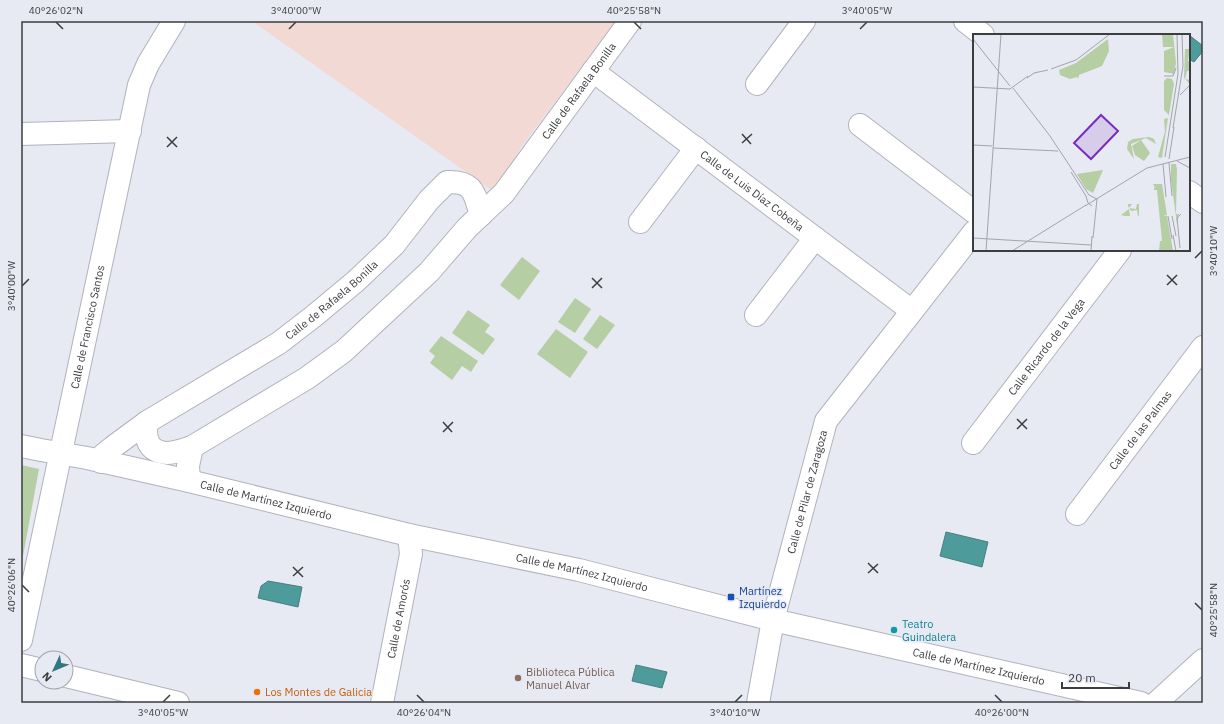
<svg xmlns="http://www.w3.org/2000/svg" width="1224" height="724" font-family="'IBM Plex Sans',sans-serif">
  <rect width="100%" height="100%" fill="#e7e9f3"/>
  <path fill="#f3d9d4" d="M252,21H616L521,147L513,162L493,191Z"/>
  <g fill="#b6cea4">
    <path d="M522,257L540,271L519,300L500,285Z"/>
    <path d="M575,298L591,309L575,333L558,322Z"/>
    <path d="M468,310L490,325L485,332L495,339L483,355L452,333Z"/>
    <path d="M600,315L615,325L597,349L583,339Z"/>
    <path d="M556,329L588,352L570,378L537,354Z"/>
    <path d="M441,336L478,361L471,372L462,366L452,380L430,363L435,356L429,351Z"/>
    <path d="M21,465L39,469L21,567Z"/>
  </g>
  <g fill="#4d9b9b" stroke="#487f80">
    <path d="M1189,35L1203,46V51L1194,62L1189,59Z"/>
    <path d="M946,532L988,542L982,567L940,556Z"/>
    <path d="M268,581L302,587L298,607L258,598L261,586Z"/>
    <path d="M636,665L667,672L662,688L632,681Z"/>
  </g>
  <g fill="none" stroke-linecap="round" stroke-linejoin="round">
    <g stroke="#b0b3bc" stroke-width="24">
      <g id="minor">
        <path id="s1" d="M593,71L912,311"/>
        <path d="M757,84L804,21"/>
        <path d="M860,125L974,212"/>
        <path d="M21,134L130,131"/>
        <path d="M640,222L696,148"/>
        <path d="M756,315L815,238"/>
        <path d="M147,422C144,438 148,452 167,453C175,453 185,449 192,447"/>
        <path id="s2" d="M973,443L1120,250"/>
        <path id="s3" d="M101,462L103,455L113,447L147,422L279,343L314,316L356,281L394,245L429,200L447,182C474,181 474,193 481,215"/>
        <path id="s4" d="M189,481L188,466L192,447L307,378L344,351L429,272L467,228L504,193L630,21"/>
        <path id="s5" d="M1077,514L1203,347"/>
        <path id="s6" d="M21,640L139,85L148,64L174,21"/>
        <path id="s7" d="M382,703L411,554L409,535"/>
        <path id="s8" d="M758,703L773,620L826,421L974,232"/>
      </g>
    </g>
    <g stroke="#b0b3bc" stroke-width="24">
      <g id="tertiary">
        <path d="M965,21L983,35"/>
        <path d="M1189,192L1203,202"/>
        <path id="s9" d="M21,446L41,450L87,458L189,481L409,535L579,570L773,620L1141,703"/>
        <path d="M21,665L42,670"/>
        <path d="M66,676L178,703"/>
        <path d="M1156,703L1203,660"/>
      </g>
    </g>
    <use href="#minor" stroke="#fff" stroke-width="22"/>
    <use href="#tertiary" stroke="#fff" stroke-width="22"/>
  </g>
  <path fill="none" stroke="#3c3d41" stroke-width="1.5" d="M56,22L63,29M634,22L641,29M289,29L296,22M860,29L867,22M742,134L751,144M167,137L177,147M742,143L752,134M167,147L177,137M1195,258L1202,251M1167,275L1177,285M592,278L602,288M1167,285L1177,275M22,286L29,279M592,288L602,278M1017,419L1027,429M443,422L452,432M1017,429L1027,419M443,432L453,422M868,563L878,573M293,567L303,577M868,573L878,564M293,576L303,567M22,585L29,592M1195,603L1202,610M417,695L424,702M995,695L1002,702M163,702L170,695M735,702L742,695"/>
  <rect fill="#1a4fb4" stroke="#e7e9f3" stroke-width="1.5" x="727" y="593" width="8" height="8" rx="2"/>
  <circle fill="#0f9aa8" stroke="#e7e9f3" stroke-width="1.5" cx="894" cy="630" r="4"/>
  <circle fill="#8d6e63" stroke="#e7e9f3" stroke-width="1.5" cx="518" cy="678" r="4"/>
  <circle fill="#e8710a" stroke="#e7e9f3" stroke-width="1.5" cx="257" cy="692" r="4"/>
  <g text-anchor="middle" stroke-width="3" stroke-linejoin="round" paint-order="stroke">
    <g font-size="11" fill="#3c3d41" stroke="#e7e9f3">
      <text dy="4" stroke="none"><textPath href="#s4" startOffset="566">Calle de Rafaela Bonilla</textPath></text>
      <text dy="4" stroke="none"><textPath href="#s1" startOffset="199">Calle de Luis Díaz Cobeña</textPath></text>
      <text dy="4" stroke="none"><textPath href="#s3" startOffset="284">Calle de Rafaela Bonilla</textPath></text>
      <text dy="4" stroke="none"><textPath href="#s6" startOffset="320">Calle de Francisco Santos</textPath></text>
      <text dy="4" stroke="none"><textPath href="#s2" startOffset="121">Calle Ricardo de la Vega</textPath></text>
      <text dy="4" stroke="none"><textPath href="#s5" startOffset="105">Calle de las Palmas</textPath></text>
      <text dy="4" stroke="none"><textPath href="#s8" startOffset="217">Calle de Pilar de Zaragoza</textPath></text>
      <text dy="4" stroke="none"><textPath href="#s9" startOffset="251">Calle de Martínez Izquierdo</textPath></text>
      <text dy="4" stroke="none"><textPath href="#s9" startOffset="575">Calle de Martínez Izquierdo</textPath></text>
      <text dy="4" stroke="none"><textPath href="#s7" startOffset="86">Calle de Amorós</textPath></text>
      <text dy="4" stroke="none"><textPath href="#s9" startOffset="983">Calle de Martínez Izquierdo</textPath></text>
    </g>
    <g font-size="11" fill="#164399" stroke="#e7e9f3" text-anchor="start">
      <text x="739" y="595">Martínez<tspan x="739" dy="13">Izquierdo</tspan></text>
    </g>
    <g font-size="11" fill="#0d838f" stroke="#e7e9f3" text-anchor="start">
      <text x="902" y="628">Teatro<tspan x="902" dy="13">Guindalera</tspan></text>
    </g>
    <g font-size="11" fill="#785e54" stroke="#e7e9f3" text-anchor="start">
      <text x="526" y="676">Biblioteca Pública<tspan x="526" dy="13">Manuel Alvar</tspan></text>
    </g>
    <g font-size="11" fill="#c56008" stroke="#e7e9f3" text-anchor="start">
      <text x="265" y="696">Los Montes de Galicia</text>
    </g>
  </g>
  <g transform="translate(973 34)">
    <rect width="217" height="217" fill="#e7e9f3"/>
    <path d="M189,0H200L203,29L201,40L191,38V17L201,13H190ZM135,5L136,17L129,32L106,41L105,45L104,43L97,45L87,41L86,36L103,29ZM212,15H217L215,27L217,28V37H214L212,45L217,46L216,49L211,44ZM194,44L199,45L201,50L196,81L191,76V47ZM195,84L189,124L185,123L192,97L191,85ZM176,103L181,105L183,110L173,104L158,110L161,125L154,115L155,108L160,105ZM168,106L177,119L171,127L162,121L159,112ZM198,130H203L204,135L203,180H206L204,190L198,146ZM130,136L120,159L113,155L104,140ZM180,150H189L194,181L190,182H194L200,217H186L187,207H189L184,156H181V153L183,155ZM155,170H159L156,174L163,175L164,170H166V182H152L148,181L156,175L157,182H165L164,176L158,177L155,172Z" fill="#b6cea4"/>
    <path fill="none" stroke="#a3a4ac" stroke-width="1" d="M0,5L37,52M78,35L103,26L137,0M191,42H200L203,34M54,44L61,39L75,36M0,53L37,55L55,42M40,54L77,102L116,161L124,165L120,204M207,61L217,51M200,94L210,32L209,0M0,111L19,112M20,114L85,117M192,123L205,40L204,0M196,125L201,93M204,127L217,134M196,129L199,162M190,130L193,163M98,138L113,162L115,169L119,172M112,172L174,134L217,123M195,182L199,205M199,182L203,202M200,201L203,217M0,204L118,211M207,214L204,184L208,180M13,217L28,0M39,217L113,171M118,217L119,202"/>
    <path fill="#7b2cbf" fill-opacity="0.15" stroke="#7b2cbf" stroke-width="2" d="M128,81L145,97L118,125L101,109Z"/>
    <rect width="217" height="217" fill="none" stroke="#3c3d41" stroke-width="2"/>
  </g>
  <rect width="1224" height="724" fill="none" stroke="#e7e9f3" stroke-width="44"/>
  <g transform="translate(54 670) rotate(226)"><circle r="19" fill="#e7e9f3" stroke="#a3a4ac"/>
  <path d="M0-3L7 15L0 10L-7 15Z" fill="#307980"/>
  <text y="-6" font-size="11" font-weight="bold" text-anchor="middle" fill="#3c3d41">N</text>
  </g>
  <path d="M1062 682v6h67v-6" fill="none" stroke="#3c3d41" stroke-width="2"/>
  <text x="1068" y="682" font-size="12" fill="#3c3d41" stroke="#e7e9f3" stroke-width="3" paint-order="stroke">20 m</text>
  <rect x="22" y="22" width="1180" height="680" fill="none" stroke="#3c3d41" stroke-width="1.5"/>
  <g font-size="10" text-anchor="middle" fill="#3c3d41">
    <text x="56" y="14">40°26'02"N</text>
    <text x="296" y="14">3°40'00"W</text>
    <text x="634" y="14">40°25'58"N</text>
    <text x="867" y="14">3°40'05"W</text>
    <text transform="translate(1213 251) rotate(-90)" y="4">3°40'10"W</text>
    <text transform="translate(11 286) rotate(-90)" y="4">3°40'00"W</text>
    <text transform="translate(11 585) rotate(-90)" y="4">40°26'06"N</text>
    <text transform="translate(1213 610) rotate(-90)" y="4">40°25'58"N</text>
    <text x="163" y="716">3°40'05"W</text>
    <text x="424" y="716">40°26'04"N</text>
    <text x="735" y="716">3°40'10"W</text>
    <text x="1002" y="716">40°26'00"N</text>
  </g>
</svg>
